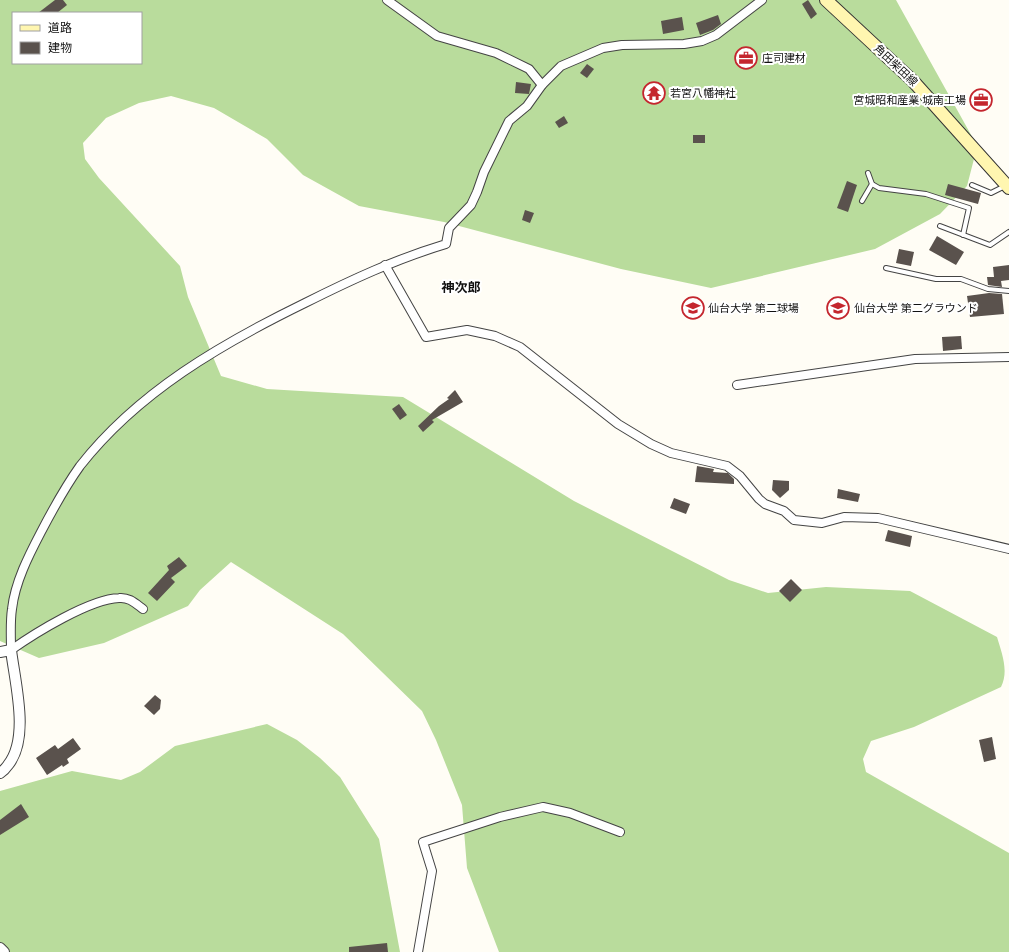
<svg xmlns="http://www.w3.org/2000/svg" width="1009" height="952" font-family="'Roboto Serif','Noto Sans JP',serif">
  <rect width="100%" height="100%" fill="#fffdf5"/>
  <g fill="#b9dc9c" fill-rule="evenodd">
    <path d="M0,0H896L975,142V155L967,186L940,214L875,249L711,288L621,269L444,222L359,206L303,175L267,139L214,108L171,96L139,103L106,118L83,143L85,159L99,178L180,266L188,297L221,376L267,389L403,397L574,501L729,580L768,593L826,587L910,591L997,637C1002,654 1009,671 1001,687L914,727L871,741L863,759L866,772L1009,853V952H499L467,868L462,805L436,740L422,711L343,634L231,562L200,590L188,606L104,643L39,658L0,641ZM13,13H141V63H13Z"/>
    <path d="M267,724L297,740L320,758L340,777L379,839L400,952H0V791L72,771L121,780L140,772L175,746Z"/>
  </g>
  <g fill="#5a524d">
    <path d="M55,0H63L67,5L57,13H38Z"/>
    <path d="M808,0L817,14L811,19L802,4Z"/>
    <path d="M718,15L721,24L713,30L700,35L696,23Z"/>
    <path d="M682,17L684,30L663,34L661,21Z"/>
    <path d="M587,64L594,69L587,78L580,73Z"/>
    <path d="M516,82L531,84L529,94L515,93Z"/>
    <path d="M647,89L662,90L660,99L645,98Z"/>
    <path d="M564,116L568,123L559,128L555,122Z"/>
    <rect x="693" y="135" width="12" height="8"/>
    <path d="M847,181L857,185L848,212L837,208Z"/>
    <path d="M948,184L981,193L978,204L945,195Z"/>
    <path d="M525,210L534,213L530,223L522,220Z"/>
    <path d="M937,236L964,252L956,265L929,250Z"/>
    <path d="M899,249L914,252L911,266L896,263Z"/>
    <path d="M1009,265V280L1001,281L1002,287L988,285L987,277H994L993,267Z"/>
    <path d="M989,293L1002,294L1004,314L970,317L967,296Z"/>
    <path d="M961,336L962,349L943,351L942,337Z"/>
    <path d="M455,390L463,402L432,420L434,422L423,432L418,426L439,406L449,399L447,398Z"/>
    <path d="M399,404L407,415L400,420L392,409Z"/>
    <path d="M697,466L714,469L713,472L728,473L734,479V484L695,482Z"/>
    <path d="M773,480L789,481V490L780,498L772,490Z"/>
    <path d="M838,489L860,494L858,502L837,498Z"/>
    <path d="M674,498L690,504L686,514L670,508Z"/>
    <path d="M888,530L912,536L910,547L885,541Z"/>
    <path d="M179,557L187,566L171,578L175,582L157,601L148,593L169,570L167,566Z"/>
    <path d="M791,579L802,590L790,602L779,591Z"/>
    <path d="M155,695L161,700L160,709L154,715L144,706Z"/>
    <path d="M992,737L996,759L984,762L979,740Z"/>
    <path d="M73,738L81,749L67,759L69,763L63,767L62,765L47,775L36,758L55,745L58,749Z"/>
    <path d="M21,804L29,817L0,835V820Z"/>
    <path d="M387,943L388,952H349V947Z"/>
  </g>
  <g fill="none" stroke-linecap="round" stroke-linejoin="round">
    <g stroke="#444" stroke-width="6">
      <g id="service">
        <path d="M868,173L872,184L879,188L926,194L969,208L963,235"/>
        <path d="M972,185L991,193L1005,186"/>
        <path d="M862,201L872,184"/>
        <path d="M940,226L990,245L1009,232"/>
        <path d="M886,268L936,279H961L988,289L1009,291"/>
      </g>
    </g>
    <g stroke="#444" stroke-width="10">
      <g id="minor">
        <path d="M387,0L437,36L496,53L529,69L542,85"/>
        <path d="M385,265L426,337L467,330L495,336L520,347L618,424L651,444L671,453L727,466L740,476L759,499L765,504L784,511L794,520L822,523L844,517L878,518L1009,549"/>
        <path d="M737,385L915,359L1009,357"/>
        <path d="M11,650C11,637 10,622 12,609C15,582 29,555 41,532C53,509 65,487 80,466C138,392 221,344 305,303C351,280 396,259 446,244L449,228L471,205L477,192L484,172L509,121L527,106L542,85L561,66L603,48L622,45L684,44L702,41L716,35L762,0"/>
        <path d="M11,650C35,633 90,599 119,598C129,597 135,603 143,609"/>
        <path d="M418,952L432,871L423,842L500,817L543,807L570,813L620,832"/>
      </g>
    </g>
    <g stroke="#444" stroke-width="12">
      <g id="tertiary">
        <path d="M0,652L11,650C15,683 30,738 8,765C6,768 3,771 0,773"/>
        <path d="M0,948L4,952"/>
      </g>
    </g>
    <g stroke="#333" stroke-width="14">
      <path id="secondary" d="M826,0L913,81L1009,188"/>
    </g>
    <use href="#service" stroke="#fff" stroke-width="4"/>
    <use href="#minor" stroke="#fff" stroke-width="8"/>
    <use href="#tertiary" stroke="#fff" stroke-width="10"/>
    <use href="#secondary" stroke="#fff6b0" stroke-width="12"/>
  </g>
  <defs>
    <g id="office-ring" transform="scale(1.15)"><circle r="9.5" fill="#fff" stroke="#c4262e" stroke-width="1.5"/><path d="M-6-3h4V-5.5h4V-3h4V5H-6ZM-1-4.5V-3h2v-1.5ZM-6 0V1H6V0Z" fill="#c4262e"/></g>
    <g id="temple-ring" transform="scale(1.15)"><circle r="9.5" fill="#fff" stroke="#c4262e" stroke-width="1.5"/><path d="M0-6L5-2H3V0L6.5 2.5H4V6H1.5V3h-3V6H-4V2.5H-6.5L-3 0V-2H-5Z" fill="#c4262e"/></g>
    <g id="university-ring" transform="scale(1.15)"><circle r="9.5" fill="#fff" stroke="#c4262e" stroke-width="1.5"/><path d="M0-5L7-2L0 1L-7-2ZM-4 1L0 2.5L4 1V4Q0 6-4 4Z" fill="#c4262e"/></g>
  </defs>
  <g fill-rule="evenodd">
    <use href="#office-ring" x="746" y="58"/>
    <use href="#temple-ring" x="654" y="93"/>
    <use href="#office-ring" x="981" y="100"/>
    <use href="#university-ring" x="693" y="308"/>
    <use href="#university-ring" x="838" y="308"/>
  </g>
  <g text-anchor="middle" stroke-width="4" stroke-linejoin="round" paint-order="stroke">
    <g font-size="11" fill="#111" stroke="#fff" text-anchor="start">
      <text x="762" y="62">庄司建材</text>
      <text x="670" y="97">若宮八幡神社</text>
      <text x="966" y="104" text-anchor="end">宮城昭和産業 城南工場</text>
      <text x="708" y="312">仙台大学 第二球場</text>
      <text x="854" y="312">仙台大学 第二グラウンド</text>
    </g>
    <g font-size="11" fill="#111" stroke="#fff">
      <text transform="translate(896 65) rotate(43)" y="4">角田柴田線</text>
    </g>
    <g font-size="13" font-weight="bold" fill="#111" stroke="#fff">
      <text x="461" y="292">神次郎</text>
    </g>
  </g>
  <rect x="12" y="12" width="130" height="52" fill="#ffffff" stroke="#a0a0a0"/>
  <rect x="20" y="25" width="20" height="6" fill="#fff6b0" stroke="#a0a0a0"/>
  <text x="48" y="32" font-size="12" fill="#111111">道路</text>
  <rect x="20" y="42" width="20" height="12" fill="#5a524d" stroke="#a0a0a0"/>
  <text x="48" y="52" font-size="12" fill="#111111">建物</text>
</svg>
